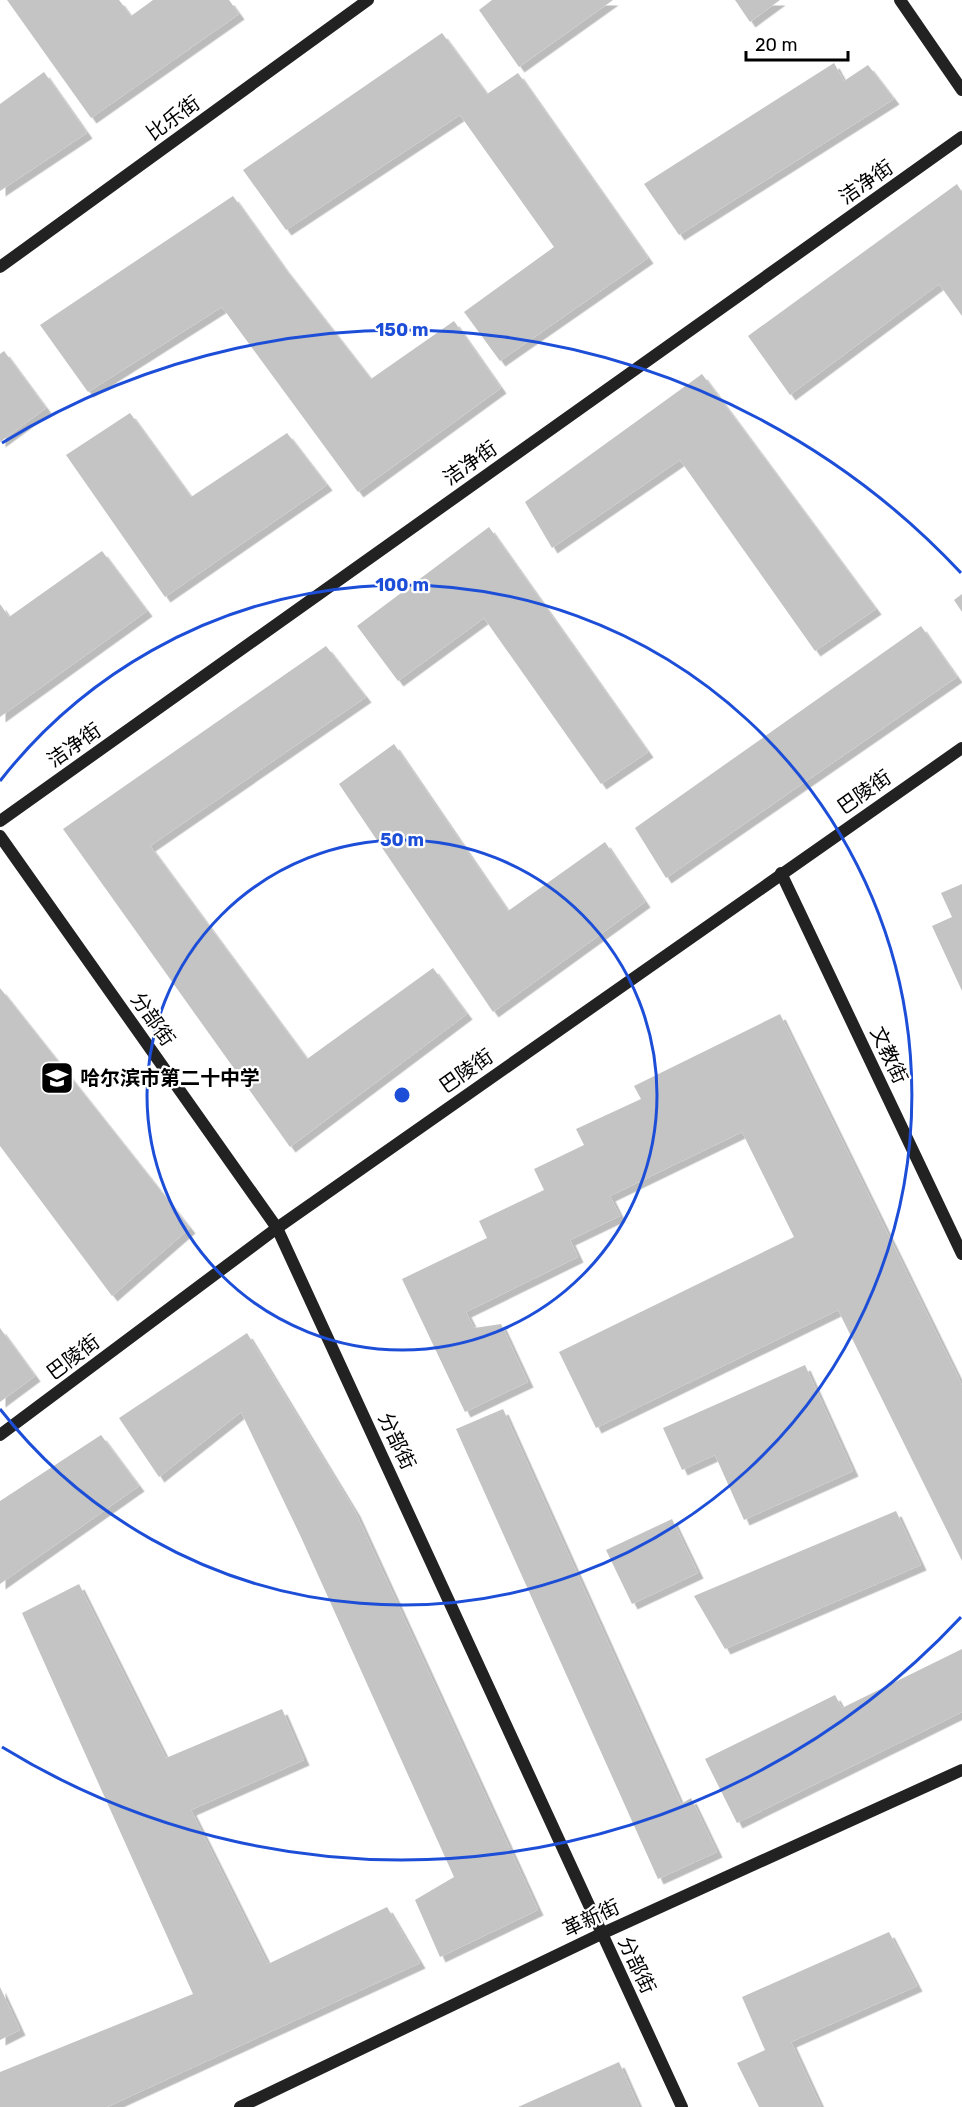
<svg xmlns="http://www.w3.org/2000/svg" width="962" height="2107" font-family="Rubik,'Noto Sans SC',sans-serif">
  <defs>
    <filter id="shadow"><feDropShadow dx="5.5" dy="5.5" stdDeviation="0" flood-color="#0004"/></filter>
  </defs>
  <rect width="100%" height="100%" fill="#fff"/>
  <g fill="#c4c4c4" filter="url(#shadow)">
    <path d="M7,0H119L131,16L153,0H229L239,14L91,118Z"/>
    <path d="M492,0H613L519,67L479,10Z"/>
    <path d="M735,0H780L750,22Z"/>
    <path d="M442,33L487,94L518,73L648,258L500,361L464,312L554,247L460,115L286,230L243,170Z"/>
    <path d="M834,63L844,81L868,65L894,99L679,235L644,184Z"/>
    <path d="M44,72L87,133L0,191V104Z"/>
    <path d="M957,184L962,192V316L939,284L790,395L748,336Z"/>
    <path d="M233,196L283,266L371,379L454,321L501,388L358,492L222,307L88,392L40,325Z"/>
    <path d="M4,351L46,408L0,442V354Z"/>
    <path d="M702,374L876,609L815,651L680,460L552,548L525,502Z"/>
    <path d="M130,413L191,497L287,433L327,485L165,597L66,455Z"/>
    <path d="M489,527L648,752L601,784L484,618L398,681L357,626Z"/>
    <path d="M102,551L147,611L0,717V604L9,617Z"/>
    <path d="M962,594V612L954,600Z"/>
    <path d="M921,626L957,677L666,878L635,828Z"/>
    <path d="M326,646L366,697L150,846L307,1059L433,968L467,1014L290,1147L63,829Z"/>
    <path d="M394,744L508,911L605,842L645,902L493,1012L339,784Z"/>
    <path d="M962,884V991L932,926L952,917L941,893Z"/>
    <path d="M0,988L190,1228L112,1296L0,1146Z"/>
    <path d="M780,1014L962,1385V1561L838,1310L596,1428L559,1352L794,1237L742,1132L610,1196L620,1216L570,1240L578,1257L466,1312L474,1328L501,1324L528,1382L465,1412L402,1279L487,1238L479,1221L544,1190L534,1169L584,1145L576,1129L641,1099L634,1086Z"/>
    <path d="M0,1328L35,1376L0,1402Z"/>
    <path d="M247,1333L355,1511L538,1910L440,1957L415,1900L454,1877L300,1535L241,1412L159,1477L119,1418Z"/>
    <path d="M805,1365L853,1471L744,1520L715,1455L682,1470L663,1428Z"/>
    <path d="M503,1409L681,1804L691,1798L717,1852L658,1879L456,1429Z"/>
    <path d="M101,1435L139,1486L0,1584V1501Z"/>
    <path d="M896,1511L921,1565L725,1649L694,1596Z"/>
    <path d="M672,1519L698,1573L632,1604L606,1550Z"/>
    <path d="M79,1584L166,1758L282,1709L304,1760L191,1810L268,1964L387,1907L420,1963L107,2107H0V2072L193,1994L22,1613Z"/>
    <path d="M962,1649V1712L737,1823L705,1759L835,1695L842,1708Z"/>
    <path d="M889,1932L917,1986L791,2042L821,2107H759L737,2063L765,2050L742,1997Z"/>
    <path d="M0,1987L20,2030L0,2040Z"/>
    <path d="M619,2062L639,2107H518Z"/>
  </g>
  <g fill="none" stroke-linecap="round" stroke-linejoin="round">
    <g stroke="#222" stroke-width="12">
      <path d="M900,0L962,90"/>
      <path d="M0,267L368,0"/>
      <path d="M0,821L962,137"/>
      <path d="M0,836L277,1228L682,2107"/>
      <path d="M781,873L962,1254"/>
      <path d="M0,1435L277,1228L962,748"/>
      <path d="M240,2107L601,1934L962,1770"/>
    </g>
  </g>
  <g fill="none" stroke="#1d4ed8" stroke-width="3">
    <circle cx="402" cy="1095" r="255"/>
    <path d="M0 781A510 510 0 1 1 0 1409"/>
    <path d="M961 1617A765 765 0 0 1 2 1747M2 443A765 765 0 0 1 961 573"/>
  </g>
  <defs>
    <g id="school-square" transform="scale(1.725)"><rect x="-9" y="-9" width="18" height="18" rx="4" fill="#000" stroke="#fff"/><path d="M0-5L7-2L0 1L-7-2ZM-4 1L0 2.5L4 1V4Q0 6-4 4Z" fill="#fff"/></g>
  </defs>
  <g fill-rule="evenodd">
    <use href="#school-square" x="57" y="1078"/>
  </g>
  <g text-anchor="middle" stroke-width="4.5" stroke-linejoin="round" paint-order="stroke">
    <g font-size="20" fill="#000" stroke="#fff">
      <text transform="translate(173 118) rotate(-36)" y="7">比乐街</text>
      <text transform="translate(866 182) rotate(-35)" y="7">洁净街</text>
      <text transform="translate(470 463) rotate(-35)" y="7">洁净街</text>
      <text transform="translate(74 745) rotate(-35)" y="7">洁净街</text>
      <text transform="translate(864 792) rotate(-35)" y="7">巴陵街</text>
      <text transform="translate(153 1019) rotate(55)" y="7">分部街</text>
      <text transform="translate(889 1055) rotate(65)" y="7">文教街</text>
      <text transform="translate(466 1071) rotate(-35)" y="7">巴陵街</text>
      <text transform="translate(73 1357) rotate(-37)" y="7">巴陵街</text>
      <text transform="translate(397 1441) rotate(65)" y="7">分部街</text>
      <text transform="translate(591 1918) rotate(-25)" y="7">革新街</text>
      <text transform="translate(637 1965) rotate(65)" y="7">分部街</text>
    </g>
    <g font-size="20" font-weight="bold" fill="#000" stroke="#fff" text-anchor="start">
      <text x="80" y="1085">哈尔滨市第二十中学</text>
    </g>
  </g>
  <circle cx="402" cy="1095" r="9" fill="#1d4ed8" stroke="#fff" stroke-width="3"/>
  <g font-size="18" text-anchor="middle" font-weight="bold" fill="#1d4ed8" stroke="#fff" stroke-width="4.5" stroke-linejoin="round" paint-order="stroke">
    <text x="402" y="336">150 m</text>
    <text x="402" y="591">100 m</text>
    <text x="402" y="846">50 m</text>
  </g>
  <path d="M746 51v9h102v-9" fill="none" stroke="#000000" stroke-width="3"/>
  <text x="755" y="51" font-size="18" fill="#000000" stroke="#ffffff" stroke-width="4.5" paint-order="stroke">20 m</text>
</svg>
